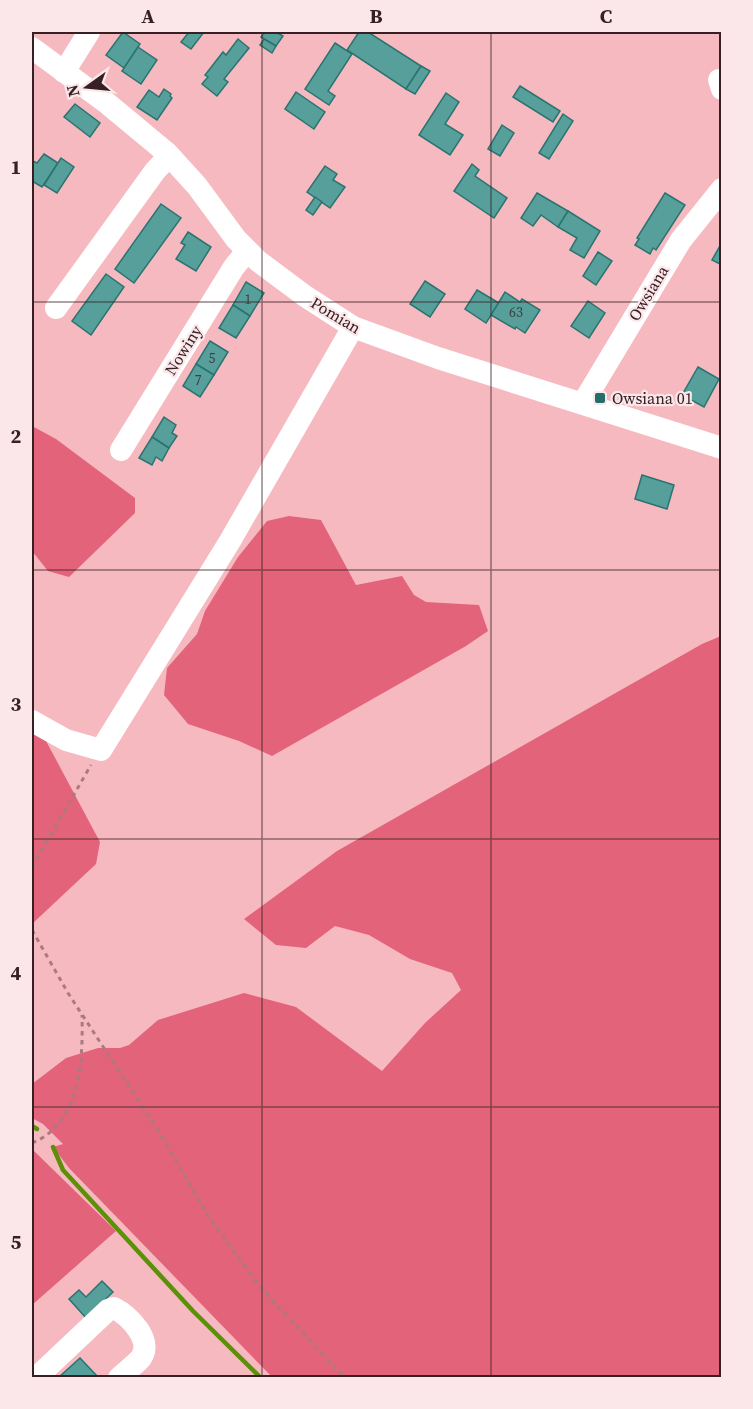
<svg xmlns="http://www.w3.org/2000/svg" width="753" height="1409" font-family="'Source Serif 4',serif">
  <rect width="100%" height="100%" fill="#f7b9c0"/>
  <g fill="#e3637b">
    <path d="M32,426L56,439L135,498V513L69,577L48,571L32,551Z"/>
    <path d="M289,516L321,520L356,585L402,576L414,595L426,602L479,605L488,631L466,646L272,756L239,741L188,724L164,695L167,668L197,634L205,611L238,557L267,521Z"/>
    <path d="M721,636V1377H272L69,1168L53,1147L63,1144L43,1124L32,1118V1084L66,1058L98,1048H120L129,1045L158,1020L244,993L296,1007L382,1071L425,1023L461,990L452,973L410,959L369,935L335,926L306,948L276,945L244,919L337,851L702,644Z"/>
    <path d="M32,731L45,739L100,842L96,864L32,924Z"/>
    <path d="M32,1149L116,1231L32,1305Z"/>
  </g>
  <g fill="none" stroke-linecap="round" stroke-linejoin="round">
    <g stroke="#5b9008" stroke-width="4.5">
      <path d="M32,1126L37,1129"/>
      <path d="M53,1147L63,1170L193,1311L261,1378"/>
    </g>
  </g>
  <g fill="#579f9b" stroke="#297470" stroke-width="1.5">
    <path d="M123,32L140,44L124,68L106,55Z"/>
    <path d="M189,32H204L191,49L181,42Z"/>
    <path d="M265,32H276L283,36L276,46L261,37Z"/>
    <path d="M359,32H368L421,66L406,89L347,50Z"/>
    <path d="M238,39L249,48L224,79L228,82L217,96L202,84L208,77L205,75L223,52L226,55Z"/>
    <path d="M264,39L276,46L272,53L260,45Z"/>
    <path d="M335,43L352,54L328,91L335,96L329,105L305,89Z"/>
    <path d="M138,47L157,60L141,84L122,71Z"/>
    <path d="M421,66L430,71L415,94L406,89Z"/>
    <path d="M520,86L560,111L553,122L513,97Z"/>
    <path d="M164,89L171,94L170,96L172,98L157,120L137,107L149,90L159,97Z"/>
    <path d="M296,92L325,112L314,129L285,109Z"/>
    <path d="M446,93L459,102L445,124L463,135L450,155L419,135Z"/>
    <path d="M75,104L100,123L90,137L64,117Z"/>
    <path d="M563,114L573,121L549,159L539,153Z"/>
    <path d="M502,125L514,133L500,156L488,149Z"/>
    <path d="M44,154L58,163L42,187L32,181V163L33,161L37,163Z"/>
    <path d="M61,158L74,167L57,193L44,185Z"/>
    <path d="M472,164L479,170L475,176L507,198L494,218L454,191Z"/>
    <path d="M325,166L337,174L333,180L345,187L330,208L307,192Z"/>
    <path d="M537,193L568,211L558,227L541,215L533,226L521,218Z"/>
    <path d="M665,193L685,205L656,250L653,248L650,254L635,245L639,239L637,238Z"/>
    <path d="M315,197L322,202L313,215L306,210Z"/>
    <path d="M161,204L181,218L134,283L115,269Z"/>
    <path d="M568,211L600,231L584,258L570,250L577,238L558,227Z"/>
    <path d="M188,232L211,247L196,271L176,259L185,245L181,243Z"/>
    <path d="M721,244L722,245V265L712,260Z"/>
    <path d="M598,252L612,261L596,285L583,276Z"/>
    <path d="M106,274L124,287L91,335L72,321Z"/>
    <path d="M425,281L445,294L430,317L410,304Z"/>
    <path d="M246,282L264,293L250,316L233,305Z"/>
    <path d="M477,290L499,303L486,323L465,309Z"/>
    <path d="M505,292L520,302L522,299L540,310L525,333L516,327L515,329L491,315Z"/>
    <path d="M588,301L605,313L589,338L571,326Z"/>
    <path d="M233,305L250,316L236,338L219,328Z"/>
    <path d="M210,341L228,352L214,375L196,364Z"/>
    <path d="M196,364L214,375L200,397L183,386Z"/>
    <path d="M698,367L719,379L704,407L682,395Z"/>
    <path d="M164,417L176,425L172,433L177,436L169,448L152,437Z"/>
    <path d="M152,437L169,448L162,461L156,457L152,465L139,458Z"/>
    <path d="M642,475L674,485L667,509L635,499Z"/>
    <path d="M102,1281L113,1292L86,1318L69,1299L79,1290L86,1297Z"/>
    <path d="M80,1358L98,1377L58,1378Z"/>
  </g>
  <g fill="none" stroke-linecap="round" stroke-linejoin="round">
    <g stroke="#a97b80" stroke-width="3" stroke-dasharray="4.5 4.5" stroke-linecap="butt">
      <path d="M32,867L91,765"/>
      <path d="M32,930L68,993L164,1140L208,1216L260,1287L345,1378"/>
      <path d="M32,1143C81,1123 83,1061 82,1015"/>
    </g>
    <g stroke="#fff" stroke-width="22">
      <path d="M32,48L108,104L167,153L197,186L236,239L258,261L305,296L353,327L438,358L722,448"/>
      <path d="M64,72L89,32"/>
      <path d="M719,80L722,89"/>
      <path d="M56,308L155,171L169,156"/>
      <path d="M583,403L681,240L722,189"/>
      <path d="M121,450L234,267L247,251"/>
      <path d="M32,721L66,740L101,750L230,541L353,327"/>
      <path d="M36,1378L108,1310L114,1308C128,1315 154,1340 141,1358C135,1365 126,1371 119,1378"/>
    </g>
  </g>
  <path fill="none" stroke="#372023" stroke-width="1.5" stroke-opacity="0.55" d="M262,32V1378M491,32V1378M32,302H722M32,570H722M32,839H722M32,1107H722"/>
  <rect fill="#236e6b" stroke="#fbe7e9" stroke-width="2" x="594" y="392" width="12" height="12" rx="3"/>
  <g text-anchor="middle" stroke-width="4.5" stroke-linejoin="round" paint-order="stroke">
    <g font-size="14" fill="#3f4041">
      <text x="248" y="304">1</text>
      <text x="516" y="317">63</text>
      <text x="212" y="363">5</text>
      <text x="198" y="385">7</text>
    </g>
    <g font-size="16" fill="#372023" stroke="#fbe7e9">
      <text transform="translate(648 293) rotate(-59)" y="6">Owsiana</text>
      <text transform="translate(336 315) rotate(31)" y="6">Pomian</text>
      <text transform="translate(183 350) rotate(-58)" y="6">Nowiny</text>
    </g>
    <g font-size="16" fill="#372023" stroke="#fbe7e9" text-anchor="start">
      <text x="612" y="404">Owsiana 01</text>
    </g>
  </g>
  <rect width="753" height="1409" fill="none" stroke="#fbe7e9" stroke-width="66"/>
  <g transform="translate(87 87) rotate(255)" stroke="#fbe7e9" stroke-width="4.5" paint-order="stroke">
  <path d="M0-4.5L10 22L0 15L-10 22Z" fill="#372023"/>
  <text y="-9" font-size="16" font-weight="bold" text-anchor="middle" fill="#372023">N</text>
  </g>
  <rect x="33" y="33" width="687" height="1343" fill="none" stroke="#372023" stroke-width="2"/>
  <g font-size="20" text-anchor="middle" font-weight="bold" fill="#372023">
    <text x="148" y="23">A</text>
    <text x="376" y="23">B</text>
    <text x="606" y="23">C</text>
    <text x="16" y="174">1</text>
    <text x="16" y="443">2</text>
    <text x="16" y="711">3</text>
    <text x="16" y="980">4</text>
    <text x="16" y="1249">5</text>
  </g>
</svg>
